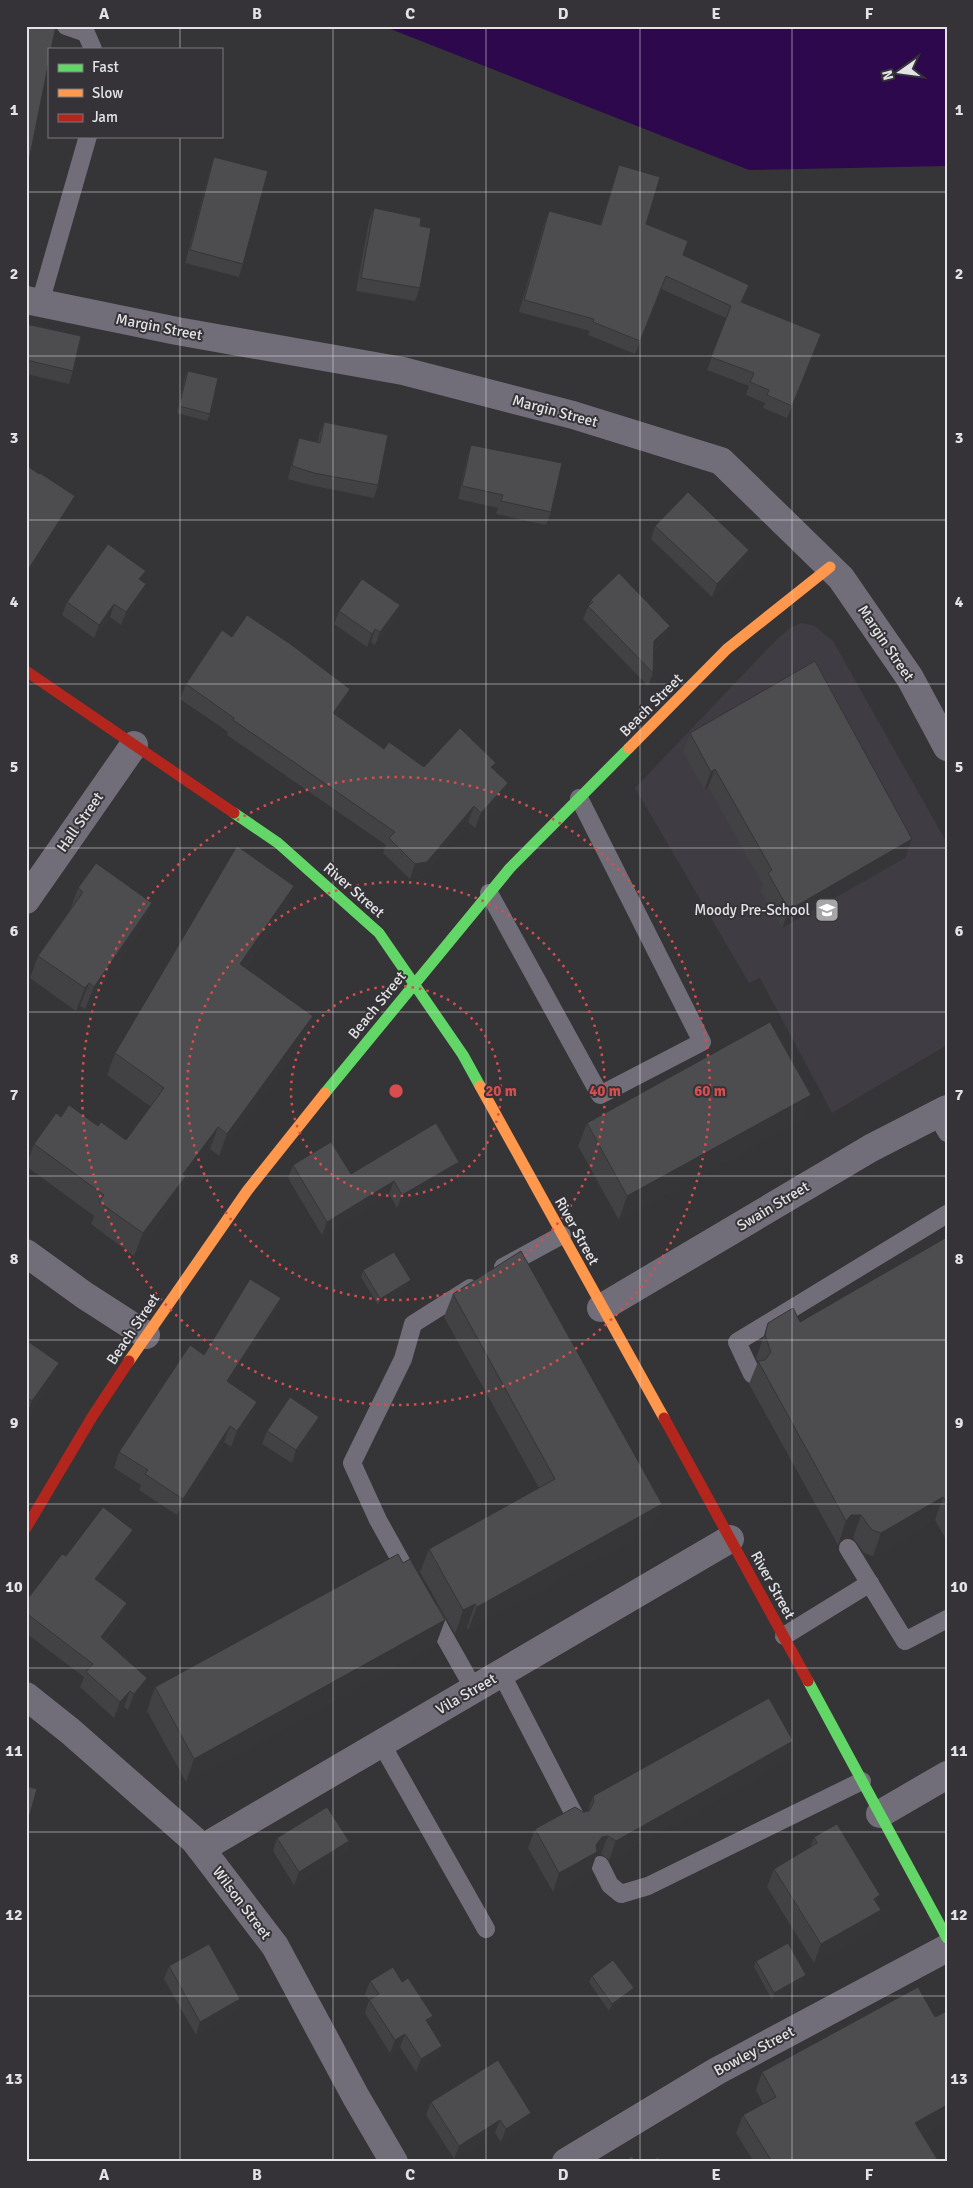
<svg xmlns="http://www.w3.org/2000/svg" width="973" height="2188" font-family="Signika,sans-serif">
  <rect width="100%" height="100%" fill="#353436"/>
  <path fill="#3f3c44" d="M802,623L815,626L833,641L947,843V1045L832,1113L760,978L749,983L635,788L772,644L791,627Z"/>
  <path fill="#2d084c" d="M383,26H947V166L749,170Z"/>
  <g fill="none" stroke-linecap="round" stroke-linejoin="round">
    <g stroke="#726e79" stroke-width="18">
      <path d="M66,26L86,33L93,49"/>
      <path d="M40,303L88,136"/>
      <path d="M489,893L600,1095L702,1042L579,798"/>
      <path d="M936,1114L947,1133"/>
      <path d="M503,1267L562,1235"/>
      <path d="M752,1374L737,1342L947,1214"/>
      <path d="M848,1548L905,1641L947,1619"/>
      <path d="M408,1574L378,1520L352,1463L403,1359L413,1324L470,1288"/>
      <path d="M430,1611L474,1689"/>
      <path d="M784,1636L870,1583"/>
      <path d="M501,1673L577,1820"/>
      <path d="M381,1743L486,1929"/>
      <path d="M600,1865L610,1885L621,1894L648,1886L862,1781"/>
    </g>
    <g stroke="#726e79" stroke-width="28">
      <path d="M26,300L177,331L403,371L573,415L721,461L841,578L910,678L947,747"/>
      <path d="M26,900L134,745"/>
      <path d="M26,1253L84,1295L146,1335"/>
      <path d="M601,1308L871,1148L947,1109"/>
      <path d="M26,1696L70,1731L194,1840L201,1849L275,1946L356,2097L394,2162"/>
      <path d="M880,1814L947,1775"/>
      <path d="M201,1849L730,1539"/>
      <path d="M566,2162L717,2071L947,1948"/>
    </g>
    <g stroke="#63d668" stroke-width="11">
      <path d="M234,813L278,843L379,933L463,1055L480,1086"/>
      <path d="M325,1093L510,868L629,748"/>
      <path d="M808,1681L947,1938"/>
    </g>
    <g stroke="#ff974d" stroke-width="11">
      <path d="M629,748L727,649L830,567"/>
      <path d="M480,1086L664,1418"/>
      <path d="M129,1361L247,1191L325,1093"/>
    </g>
    <g stroke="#b3261e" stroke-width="11">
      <path d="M26,671L234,813"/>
      <path d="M664,1418L808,1681"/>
      <path d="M26,1528L92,1417L129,1361"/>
    </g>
  </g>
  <g fill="#424143">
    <path d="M214,157L243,264L239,277L185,263L210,170Z"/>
    <path d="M619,165L646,224L683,255L744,298L742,302L821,334L787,418L763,408L765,403L746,395L749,386L707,370L726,318L661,289L635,354L588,335L590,331L519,312L544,224L549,211L600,225Z"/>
    <path d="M374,208L420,226V288L415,301L356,291L369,221Z"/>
    <path d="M26,324L73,371L69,384L26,374Z"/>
    <path d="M188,371L210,414L207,421L177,413L185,377Z"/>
    <path d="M324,422L378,485L374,498L310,485L288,479L295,450L299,438L318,442L319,435Z"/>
    <path d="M471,445L551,512L546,525L496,514L498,508L458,499L467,458Z"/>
    <path d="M655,526L749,550L744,563L712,597L651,539Z"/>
    <path d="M142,581L141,597L121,625L110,617L94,638L62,615L67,602Z"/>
    <path d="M591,600L670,626L665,639L654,650L653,673L648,686L583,619Z"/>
    <path d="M400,605L395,618L375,645L371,642L367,647L334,624L339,611Z"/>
    <path d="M232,637L344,704L336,716L384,749L424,767L494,769L503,798L475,828L468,822L421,877L410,879L383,853L386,845L227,735L228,732L180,699L186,684Z"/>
    <path d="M690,733L912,839L905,858L782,928L761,892L763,885L708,787L704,790L683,752Z"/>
    <path d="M294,886L286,909L245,967L313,1016L304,1038L219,1156L210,1149L182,1187L178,1198L134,1256L91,1224L94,1216L26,1166L34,1144L61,1117L98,1126L126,1140L151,1107L107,1075L115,1053Z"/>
    <path d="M78,888L144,925L85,1009L80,1006L76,1011L30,978L38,956L70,910Z"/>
    <path d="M811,1095L802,1119L619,1220L578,1146L587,1123Z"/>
    <path d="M459,1162L454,1175L397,1208L389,1194L322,1235L288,1178L293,1165L351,1174Z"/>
    <path d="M947,1237V1541L935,1520L873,1556L864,1553L853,1538L843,1539L838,1545L749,1384L758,1362L756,1358L760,1347L768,1323L800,1322Z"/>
    <path d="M363,1270L408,1287L378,1305L361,1277Z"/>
    <path d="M453,1294L662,1504L653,1527L468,1630L467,1627L455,1634L420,1572L429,1549L539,1488L444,1317Z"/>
    <path d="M275,1314L230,1383L257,1402L252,1418L231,1447L224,1442L177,1515L139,1490L141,1485L114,1468L119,1452L204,1355Z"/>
    <path d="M26,1340L59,1363L53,1379L26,1417Z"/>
    <path d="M315,1430L292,1463L262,1444L267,1431Z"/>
    <path d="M127,1545L99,1582L127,1603L121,1618L105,1641L147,1678L141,1694L128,1710L124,1707L114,1718L80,1687L84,1677L26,1633V1601L66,1556Z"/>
    <path d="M403,1563L445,1620L436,1644L186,1782L147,1711L155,1687Z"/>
    <path d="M793,1741L787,1760L609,1860L601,1854L596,1856L591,1870L553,1892L528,1848L535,1829L583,1812L588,1811L593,1796Z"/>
    <path d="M814,1837L880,1895L877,1903L881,1910L874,1929L814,1963L767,1887L774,1869L810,1847Z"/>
    <path d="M277,1838L349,1841L344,1854L294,1885L273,1851Z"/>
    <path d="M756,1961L804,1982L772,2000L754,1967Z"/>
    <path d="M169,1966L240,1999L236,2012L196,2035L164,1979Z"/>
    <path d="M592,1976L631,1995L609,2011L589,1982Z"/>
    <path d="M370,1981L402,1982L433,2016L429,2025L442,2046L437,2058L416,2072L400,2047L390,2053L365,2013L369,2000L365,1994Z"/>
    <path d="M947,2011V2120L922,2134L939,2162H754L736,2133L743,2115L763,2104L756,2090L762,2072L935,2017Z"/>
    <path d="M431,2102L526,2126L501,2142L495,2133L454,2159L426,2115Z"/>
  </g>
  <g fill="#363537">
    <path d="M75,496L71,509L26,579V576L28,570Z"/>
    <path d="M749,550L744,563L712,597L717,584Z"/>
    <path d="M146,571L141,584L139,579Z"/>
    <path d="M146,584L141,597L121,625L126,612Z"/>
    <path d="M114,604L110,617L94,638L99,625Z"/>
    <path d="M400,605L395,618L375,645L380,632Z"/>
    <path d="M670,626L665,639L649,654L654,641Z"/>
    <path d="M375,629L371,642L367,647L372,634Z"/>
    <path d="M350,689L344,704L327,728L333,713Z"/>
    <path d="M715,769L708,787L704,790L711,772Z"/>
    <path d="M508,783L503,798L475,828L481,813Z"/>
    <path d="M474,806L468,822L421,877L410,879L415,864Z"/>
    <path d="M912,839L905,858L782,928L789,910Z"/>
    <path d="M294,886L286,909L231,986L240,964Z"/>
    <path d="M152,903L144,925L85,1009L94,987Z"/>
    <path d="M89,983L80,1006L76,1011L85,988Z"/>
    <path d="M313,1016L304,1038L219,1156L227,1134Z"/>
    <path d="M811,1095L802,1119L619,1220L627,1196Z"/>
    <path d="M218,1127L210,1149L182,1187L178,1198L134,1256L143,1233L183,1174Z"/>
    <path d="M459,1162L454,1175L397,1208L402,1195Z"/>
    <path d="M394,1181L389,1194L322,1235L327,1222Z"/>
    <path d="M411,1280L408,1287L378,1305L380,1299Z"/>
    <path d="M281,1298L275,1314L221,1397L227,1381Z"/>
    <path d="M59,1363L53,1379L26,1417L32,1401Z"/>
    <path d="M257,1402L252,1418L231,1447L237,1431Z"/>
    <path d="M319,1417L315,1430L292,1463L296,1450Z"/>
    <path d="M230,1426L224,1442L177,1515L183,1499Z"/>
    <path d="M943,1497L935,1520L873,1556L881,1533Z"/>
    <path d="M662,1504L653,1527L468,1630L477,1607Z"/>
    <path d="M851,1515H861L853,1538L843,1539L838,1545L846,1521Z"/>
    <path d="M133,1530L127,1545L90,1595L95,1579Z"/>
    <path d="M127,1603L121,1618L95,1653L101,1637Z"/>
    <path d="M475,1604L467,1627L455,1634L463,1610Z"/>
    <path d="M445,1620L436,1644L186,1782L194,1759Z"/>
    <path d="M147,1678L141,1694L128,1710L134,1694Z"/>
    <path d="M130,1691L124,1707L114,1718L120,1702Z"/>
    <path d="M793,1741L787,1760L609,1860L616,1841Z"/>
    <path d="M608,1836L601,1854L596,1856L591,1870L553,1892L559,1873L596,1845L602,1837Z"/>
    <path d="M349,1841L344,1854L294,1885L299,1872Z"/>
    <path d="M880,1895L873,1914L874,1899Z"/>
    <path d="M881,1910L874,1929L814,1963L821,1944Z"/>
    <path d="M806,1975L804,1982L772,2000L774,1993Z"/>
    <path d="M634,1988L631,1995L609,2011L612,2004Z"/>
    <path d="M240,1999L236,2012L196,2035L200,2022Z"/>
    <path d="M433,2016L428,2029L426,2020Z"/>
    <path d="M405,2034L400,2047L390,2053L395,2040Z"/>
    <path d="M442,2046L437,2058L416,2072L421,2059Z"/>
    <path d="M947,2105V2120L908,2141L915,2123Z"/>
    <path d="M531,2113L526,2126L501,2142L506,2129Z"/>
    <path d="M500,2120L495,2133L454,2159L459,2146Z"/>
  </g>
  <g fill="#4d4c4e" stroke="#363537">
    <path d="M26,26H56L51,49H49V61L26,175Z"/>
    <path d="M214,157L268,171L243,264L190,250Z"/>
    <path d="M619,165L660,177L646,224L688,241L683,255L749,285L741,302L821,334L792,406L767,395L769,390L750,382L754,373L711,357L731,306L666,276L640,341L593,322L594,319L524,300L549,211L601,225Z"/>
    <path d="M374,208L421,218L420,226L431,228L420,288L361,278Z"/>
    <path d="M26,324L81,336L73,371L26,360Z"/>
    <path d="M188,371L218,378L210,414L179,406Z"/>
    <path d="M324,422L388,435L378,485L314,473L292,466L299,438L320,443Z"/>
    <path d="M471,445L562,463L551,512L501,501L503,495L462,486Z"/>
    <path d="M26,465L39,474L40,473L75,496L28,570L26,569Z"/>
    <path d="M688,492L749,550L717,584L655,526Z"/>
    <path d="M108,544L146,571L139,579L146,584L126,612L114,604L99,625L67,602Z"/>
    <path d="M619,573L670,626L654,641L653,673L588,606L593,602L591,600Z"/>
    <path d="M362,579L400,605L380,632L375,629L372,634L339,611Z"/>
    <path d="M247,615L289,643L350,689L333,713L384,749L389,742L424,767L460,728L496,763L491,767L508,783L481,813L474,806L427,862L415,864L389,838L395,832L233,720L234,718L186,684L222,630L232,637Z"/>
    <path d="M815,661L912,839L789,910L768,873L772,870L715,769L711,772L690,733Z"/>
    <path d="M237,846L294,886L240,964L313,1016L227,1134L218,1127L183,1174L186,1176L143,1233L99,1202L104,1195L34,1144L56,1113L61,1117L69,1105L98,1126L101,1122L126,1140L164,1088L115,1053Z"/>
    <path d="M96,863L152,903L94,987L89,983L85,988L38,956L83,892L78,888Z"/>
    <path d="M770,1022L811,1095L627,1196L587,1123Z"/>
    <path d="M436,1123L459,1162L402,1195L394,1181L327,1222L293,1165L331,1142L351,1174Z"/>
    <path d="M947,1237V1503L943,1497L881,1533L872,1530L861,1515H851L846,1521L758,1361L765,1360L771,1352L765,1335L768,1323L793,1308L800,1322Z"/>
    <path d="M521,1251L662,1504L477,1607L475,1604L463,1610L429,1549L555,1479L453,1294Z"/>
    <path d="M394,1252L411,1280L380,1299L363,1270Z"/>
    <path d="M250,1279L281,1298L227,1381L257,1402L237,1431L230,1426L183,1499L145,1474L148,1470L119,1452L190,1345L204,1355Z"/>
    <path d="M26,1340L59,1363L32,1401L26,1397Z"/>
    <path d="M290,1397L319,1417L296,1450L267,1431Z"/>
    <path d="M103,1507L133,1530L95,1579L127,1603L101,1637L147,1678L134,1694L130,1691L120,1702L86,1672L93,1664L26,1613V1601L62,1554L66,1556Z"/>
    <path d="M398,1554L403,1563L410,1559L445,1620L194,1759L155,1687Z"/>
    <path d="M769,1698L793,1741L616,1841L608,1836L602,1837L596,1845L597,1852L559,1873L535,1829L575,1807L583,1812L589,1811L594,1802L593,1796Z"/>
    <path d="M26,1786L37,1789L26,1828Z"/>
    <path d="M327,1807L349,1841L299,1872L277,1838Z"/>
    <path d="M837,1824L880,1895L874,1899L881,1910L821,1944L774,1869L817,1843L814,1837Z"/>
    <path d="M788,1943L806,1975L774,1993L756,1961Z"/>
    <path d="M209,1944L240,1999L200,2022L169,1966Z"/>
    <path d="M613,1960L634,1988L612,2004L592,1976Z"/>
    <path d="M393,1967L402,1982L408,1978L433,2016L426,2020L442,2046L421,2059L405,2034L395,2040L369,2000L379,1994L370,1981Z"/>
    <path d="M918,1987L935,2017L947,2011V2105L915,2123L939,2162H772L743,2115L776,2097L762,2072Z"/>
    <path d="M498,2060L531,2113L506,2129L500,2120L459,2146L431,2102Z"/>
    <path d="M632,2156L636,2162H624Z"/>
    <path d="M658,2157L661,2162H650Z"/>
    <path d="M80,2158L83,2162H77Z"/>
  </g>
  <path fill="none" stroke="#e3e3e5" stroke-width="1" stroke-opacity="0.55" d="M180,26V49M333,26V2162M486,26V2162M640,26V2162M792,26V2162M180,136V2162M26,192H947M26,356H947M26,520H947M26,684H947M26,848H947M26,1012H947M26,1176H947M26,1340H947M26,1504H947M26,1668H947M26,1832H947M26,1996H947"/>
  <g fill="none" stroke="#d94d4e" stroke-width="2.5" stroke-dasharray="2.5 5">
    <circle cx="396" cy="1091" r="105"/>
    <circle cx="396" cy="1091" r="209"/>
    <circle cx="396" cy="1091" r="314"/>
  </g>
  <defs>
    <g id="school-square" transform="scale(1.25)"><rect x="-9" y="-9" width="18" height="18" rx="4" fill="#a6a6a8" stroke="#353337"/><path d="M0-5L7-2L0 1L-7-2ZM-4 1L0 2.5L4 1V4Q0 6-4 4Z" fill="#fff"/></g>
  </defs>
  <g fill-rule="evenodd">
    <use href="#school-square" x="827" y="910"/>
  </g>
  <g text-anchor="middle" stroke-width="4" stroke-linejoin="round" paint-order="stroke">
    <g font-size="15" fill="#e3e3e5" stroke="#353337">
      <text transform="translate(159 327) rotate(11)" y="5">Margin Street</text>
      <text transform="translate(555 411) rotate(15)" y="5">Margin Street</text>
      <text transform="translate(886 643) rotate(56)" y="5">Margin Street</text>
      <text transform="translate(651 705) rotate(-45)" y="5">Beach Street</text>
      <text transform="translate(80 822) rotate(-55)" y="5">Hall Street</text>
      <text transform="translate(354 890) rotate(41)" y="5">River Street</text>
      <text transform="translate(377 1005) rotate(-51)" y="5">Beach Street</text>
      <text transform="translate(773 1206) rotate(-31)" y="5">Swain Street</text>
      <text transform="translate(577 1231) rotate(61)" y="5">River Street</text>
      <text transform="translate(133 1329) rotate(-56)" y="5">Beach Street</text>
      <text transform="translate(773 1585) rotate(61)" y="5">River Street</text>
      <text transform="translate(466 1694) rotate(-30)" y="5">Vila Street</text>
      <text transform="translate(242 1903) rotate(53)" y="5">Wilson Street</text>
      <text transform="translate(754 2051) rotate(-28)" y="5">Bowley Street</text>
    </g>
    <g font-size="15" fill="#e3e3e5" stroke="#353337" text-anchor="end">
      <text x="810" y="915">Moody Pre-School</text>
    </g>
  </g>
  <circle cx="396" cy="1091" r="8" fill="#d94d4e" stroke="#353337" stroke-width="2.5"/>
  <g font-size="15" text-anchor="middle" font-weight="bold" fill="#d94d4e" stroke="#353337" stroke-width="4" stroke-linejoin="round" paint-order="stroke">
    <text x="501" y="1096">20 m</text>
    <text x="605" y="1096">40 m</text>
    <text x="710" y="1096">60 m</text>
  </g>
  <rect width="973" height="2188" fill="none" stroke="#353337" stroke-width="55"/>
  <rect x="48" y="48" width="175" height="90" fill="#353337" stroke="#7b797d"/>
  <rect x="58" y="64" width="25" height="8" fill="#63d668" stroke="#7b797d"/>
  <text x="92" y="72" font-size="15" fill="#e3e3e5">Fast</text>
  <rect x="58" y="89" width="25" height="8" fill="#ff974d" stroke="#7b797d"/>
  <text x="92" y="98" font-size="15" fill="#e3e3e5">Slow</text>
  <rect x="58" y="114" width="25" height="8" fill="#b3261e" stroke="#7b797d"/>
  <text x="92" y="122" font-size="15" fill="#e3e3e5">Jam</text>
  <g transform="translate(900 72) rotate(256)" stroke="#353337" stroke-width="4" paint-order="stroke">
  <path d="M0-4L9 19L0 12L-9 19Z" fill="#e3e3e5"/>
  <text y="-8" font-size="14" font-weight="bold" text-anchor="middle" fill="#e3e3e5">N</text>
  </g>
  <rect x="28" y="28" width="918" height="2132" fill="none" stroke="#e3e3e5" stroke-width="2"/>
  <g font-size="16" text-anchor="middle" font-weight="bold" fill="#e3e3e5">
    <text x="104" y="19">A</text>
    <text x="257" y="19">B</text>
    <text x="410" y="19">C</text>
    <text x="563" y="19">D</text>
    <text x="716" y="19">E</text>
    <text x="869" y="19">F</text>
    <text x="14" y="115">1</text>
    <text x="959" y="115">1</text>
    <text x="14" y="279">2</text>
    <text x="959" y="279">2</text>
    <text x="14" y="443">3</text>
    <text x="959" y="443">3</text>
    <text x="14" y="607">4</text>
    <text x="959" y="607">4</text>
    <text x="14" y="772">5</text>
    <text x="959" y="772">5</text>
    <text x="14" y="936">6</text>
    <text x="959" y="936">6</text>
    <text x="14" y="1100">7</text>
    <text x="959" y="1100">7</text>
    <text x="14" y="1264">8</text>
    <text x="959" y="1264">8</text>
    <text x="14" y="1428">9</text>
    <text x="959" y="1428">9</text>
    <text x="14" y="1592">10</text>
    <text x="959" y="1592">10</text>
    <text x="14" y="1756">11</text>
    <text x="959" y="1756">11</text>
    <text x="14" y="1920">12</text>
    <text x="959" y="1920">12</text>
    <text x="14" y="2084">13</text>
    <text x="959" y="2084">13</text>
    <text x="104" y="2180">A</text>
    <text x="257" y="2180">B</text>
    <text x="410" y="2180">C</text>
    <text x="563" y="2180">D</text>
    <text x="716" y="2180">E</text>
    <text x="869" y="2180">F</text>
  </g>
</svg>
